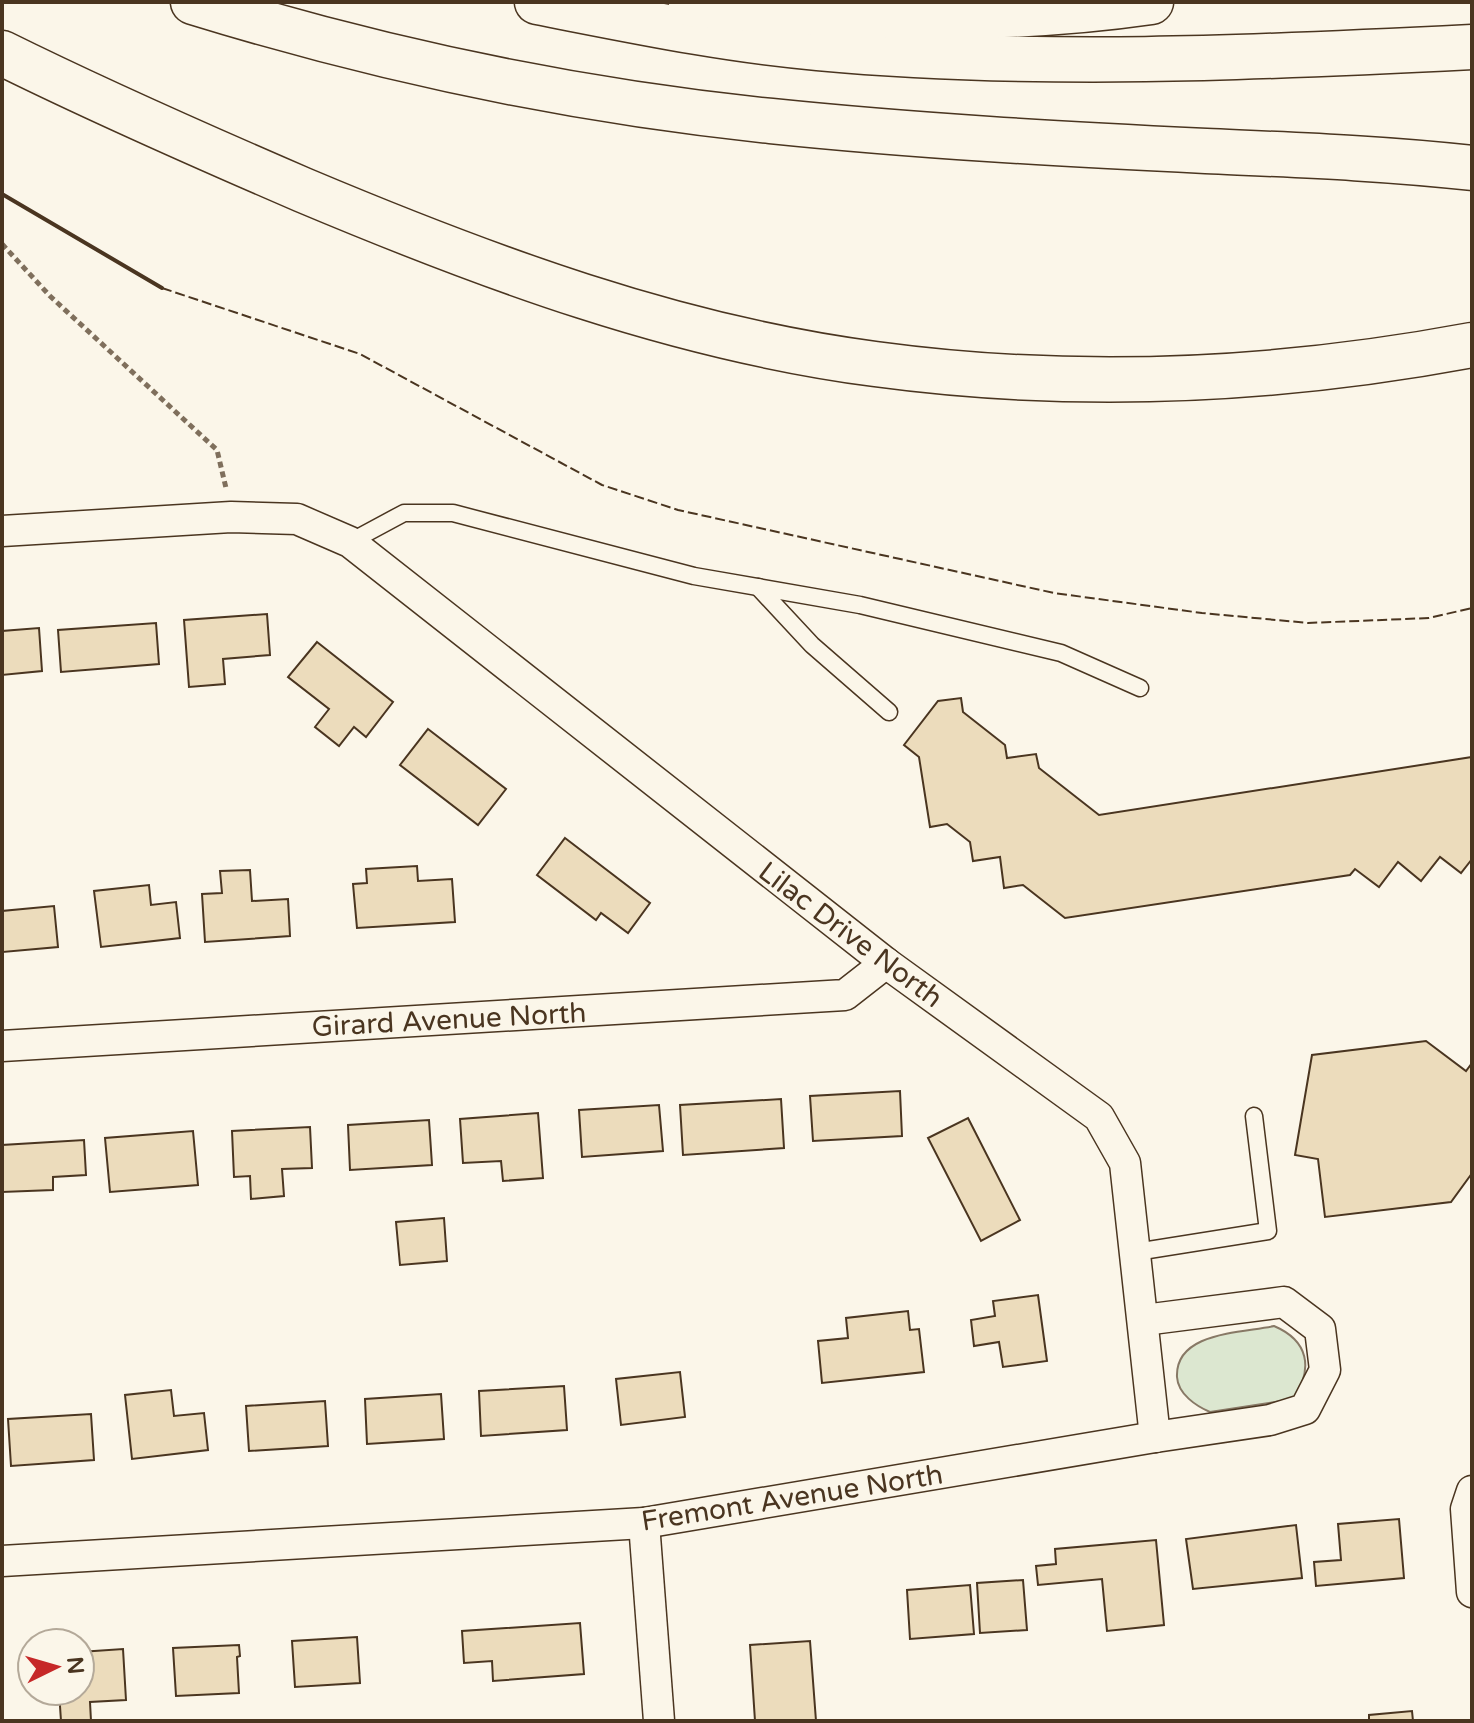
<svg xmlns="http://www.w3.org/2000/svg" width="1474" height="1723" font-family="'Varela Round',sans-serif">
  <rect width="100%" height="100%" fill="#fbf6e9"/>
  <path fill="#dce7d0" stroke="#887966" stroke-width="2" d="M1274,1326C1309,1341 1313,1368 1294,1399L1210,1412C1196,1406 1178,1394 1177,1377C1175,1332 1241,1333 1274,1326Z"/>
  <g fill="#ecdcbc" stroke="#4a3520" stroke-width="2">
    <path d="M267,614L270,655L223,659L225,684L189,687L184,620Z"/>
    <path d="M156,623L159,664L61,672L58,630Z"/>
    <path d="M39,628L42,671L2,675V631Z"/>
    <path d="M317,642L393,702L366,737L354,727L339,746L315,727L329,709L288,677Z"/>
    <path d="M961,698L963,712L1005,745L1007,758L1036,754L1039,768L1099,815L1472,757V859L1461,873L1440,857L1421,881L1398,862L1379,887L1355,869L1350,875L1065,918L1023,885L1004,888L1000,857L973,861L970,842L947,824L930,827L919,757L904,745L938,701Z"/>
    <path d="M428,729L506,789L478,825L400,765Z"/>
    <path d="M565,838L650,903L628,933L601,913L596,920L537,875Z"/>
    <path d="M417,866L418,881L452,879L455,922L357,928L353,884L367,883L366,869Z"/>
    <path d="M250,870L252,901L288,899L290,936L205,942L202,894L222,893L220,871Z"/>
    <path d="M149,885L151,905L176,902L180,938L101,947L94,891Z"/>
    <path d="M54,906L58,947L3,952L2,911Z"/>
    <path d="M1426,1041L1466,1071L1472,1063V1178L1470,1176L1451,1202L1325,1217L1318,1159L1295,1155L1312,1055Z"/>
    <path d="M900,1091L902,1136L813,1141L810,1096Z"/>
    <path d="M781,1099L784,1148L683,1155L680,1105Z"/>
    <path d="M659,1105L663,1151L582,1157L579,1110Z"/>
    <path d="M538,1113L543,1178L503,1181L501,1161L463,1163L460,1119Z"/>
    <path d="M968,1118L1020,1220L981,1241L928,1138Z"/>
    <path d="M429,1120L432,1165L350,1170L348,1125Z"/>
    <path d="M310,1127L312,1168L282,1169L284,1196L251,1199L250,1176L234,1177L232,1131Z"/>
    <path d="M193,1131L198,1185L110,1192L105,1138Z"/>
    <path d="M84,1140L86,1175L53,1177V1190L2,1192V1145Z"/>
    <path d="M444,1218L447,1261L400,1265L396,1222Z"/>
    <path d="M1038,1295L1047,1361L1003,1367L999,1342L974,1346L971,1320L995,1316L993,1301Z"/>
    <path d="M908,1311L910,1330L919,1329L924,1372L822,1383L818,1341L848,1338L846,1318Z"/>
    <path d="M680,1372L685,1417L621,1425L616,1379Z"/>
    <path d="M564,1386L567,1430L481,1436L479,1391Z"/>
    <path d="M171,1390L174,1416L204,1413L208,1450L132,1459L125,1395Z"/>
    <path d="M441,1394L444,1439L367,1444L365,1399Z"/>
    <path d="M325,1401L328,1446L249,1451L246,1406Z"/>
    <path d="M91,1414L94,1460L11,1466L8,1419Z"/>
    <path d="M1399,1519L1404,1578L1316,1586L1314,1562L1341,1560L1338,1524Z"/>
    <path d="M1296,1525L1302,1578L1193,1589L1186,1539Z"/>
    <path d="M1156,1540L1164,1625L1107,1631L1102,1579L1038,1585L1036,1566L1056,1564L1055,1549Z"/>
    <path d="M1023,1580L1027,1630L980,1633L977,1583Z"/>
    <path d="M970,1585L974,1634L910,1639L907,1590Z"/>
    <path d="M580,1623L584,1674L493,1681L492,1661L464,1663L462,1631Z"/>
    <path d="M357,1637L360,1683L295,1687L292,1641Z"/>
    <path d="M810,1641L816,1721H755L750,1645Z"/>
    <path d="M239,1645L240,1656L237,1657L239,1693L176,1696L173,1648Z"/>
    <path d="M123,1649L126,1700L90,1702L91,1721H61L59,1691H80V1652Z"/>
    <path d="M1412,1711L1413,1721H1369V1715Z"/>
  </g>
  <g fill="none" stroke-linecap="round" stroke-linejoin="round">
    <g stroke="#4a3520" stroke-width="19">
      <g id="service">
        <path d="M350,542L404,513H453L694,576L860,605L1061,653L1140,688"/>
        <path d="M758,587L812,645L889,712"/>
        <path d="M1136,1252L1268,1231L1254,1116"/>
      </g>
    </g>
    <g stroke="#4a3520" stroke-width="33">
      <g id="minor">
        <path d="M2,531L231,517L297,519L350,542L886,963L1099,1117L1125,1163L1155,1437"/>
        <path d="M2,1046L845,995L886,963"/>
        <path d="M1472,1491L1466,1509L1472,1592"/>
        <path d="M644,1523L659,1721"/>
        <path d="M2,1561L644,1523L1155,1437L1270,1420L1305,1409L1325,1370L1320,1329L1284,1302L1144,1320"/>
      </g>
    </g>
    <g stroke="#4a3520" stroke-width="47">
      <g id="motorway">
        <path d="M193,2C381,60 575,101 771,121C916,136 1061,144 1206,151C1295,155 1383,158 1472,168"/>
        <path d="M537,2C630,20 724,40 818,48C1036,68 1254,58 1472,47"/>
        <path d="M691,4C844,18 998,24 1151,2"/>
        <path d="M2,53C101,102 201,146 303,190C486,267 676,338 875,364C1075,391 1274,382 1472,345"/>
      </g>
    </g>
    <path stroke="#7f6f5c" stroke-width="5" stroke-dasharray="6 4" stroke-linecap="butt" d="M2,244L50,296L217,450L226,488"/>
    <use href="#service" stroke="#fbf6e9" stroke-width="16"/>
    <use href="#minor" stroke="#fbf6e9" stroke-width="30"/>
    <use href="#motorway" stroke="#fbf6e9" stroke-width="44"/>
    <path stroke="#4a3520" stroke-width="2" stroke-dasharray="10 4" stroke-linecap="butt" d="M162,288L360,354L602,485L678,510L1054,593L1202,613L1308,623L1429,618L1472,608"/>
    <path stroke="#4a3520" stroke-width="4" d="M2,194L162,288"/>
  </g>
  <g text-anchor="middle" stroke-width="6" stroke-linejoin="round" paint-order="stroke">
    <g font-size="28" fill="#4a3520" stroke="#fbf6e9">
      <text transform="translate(851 934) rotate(37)" y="10">Lilac Drive North</text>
      <text transform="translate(449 1019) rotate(-3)" y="10">Girard Avenue North</text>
      <text transform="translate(792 1497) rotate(-9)" y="10">Fremont Avenue North</text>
    </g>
  </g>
  <rect width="1474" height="1723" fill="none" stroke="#4a3520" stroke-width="8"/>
  <g transform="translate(56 1667) rotate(85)"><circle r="38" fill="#fbf6e9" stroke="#b4a999" stroke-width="2"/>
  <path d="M0-6L14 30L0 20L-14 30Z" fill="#c62828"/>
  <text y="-12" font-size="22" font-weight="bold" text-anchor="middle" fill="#4a3520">N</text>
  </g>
</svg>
